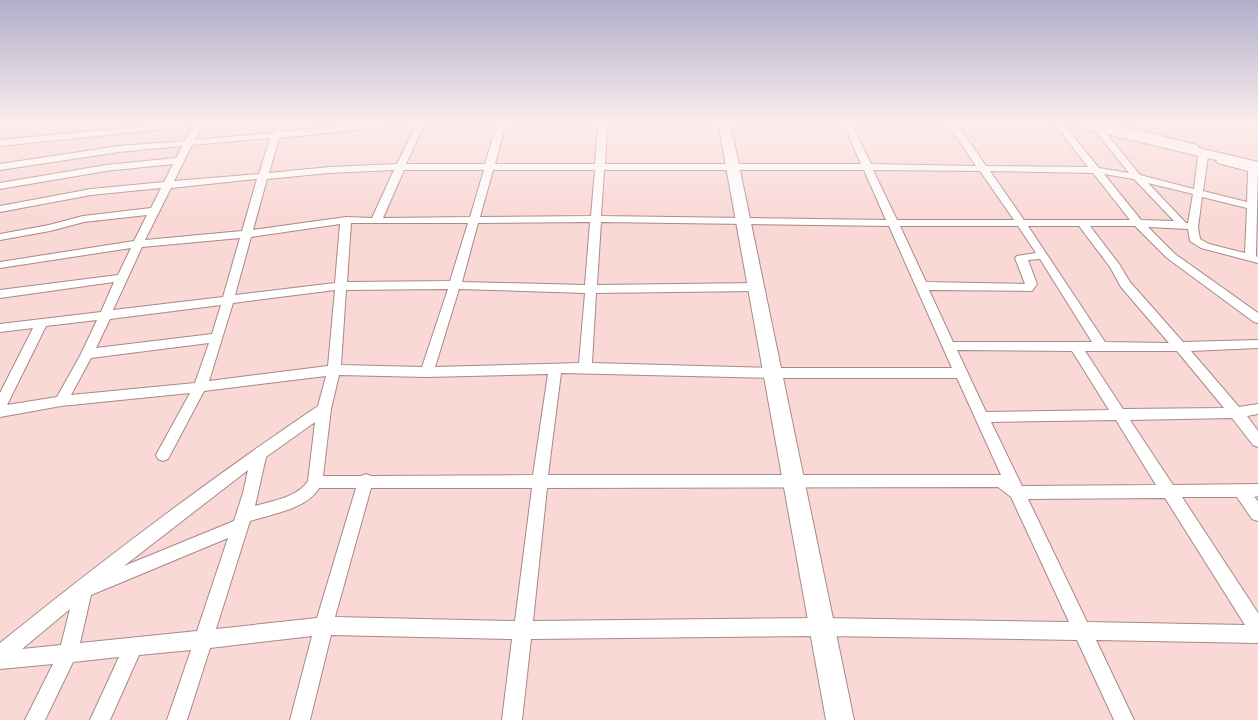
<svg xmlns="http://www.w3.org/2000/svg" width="1258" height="720" font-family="Montserrat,sans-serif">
  <rect width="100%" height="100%" fill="#f9d8d5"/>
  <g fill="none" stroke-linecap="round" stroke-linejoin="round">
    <g stroke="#a78987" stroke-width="2">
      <path id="street" d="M186,122H203L195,140L272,133L277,122H285L281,132L385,122H964L1042,123L1064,122L1063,124L1099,168L1129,173L1094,129L1097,127L1082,125L1078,122L1110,123L1197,145L1199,147L1194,150L1101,127L1140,175L1194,189L1198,156L1200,154H1206L1208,156L1203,191L1247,202L1248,171L1218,163L1216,161L1221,158L1256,167L1258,168L1256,256L1258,257V263L1201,248L1190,241L1188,229L1148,227L1175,254L1258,313V323L1254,322L1167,258L1135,226H1090L1119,264L1130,282L1183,342L1258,340V348L1191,351L1239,407L1258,404V414L1247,416L1258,431V447L1253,445L1232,418L1130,420L1173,485L1258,484V496L1254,497L1258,501V521L1252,519L1237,497H1182L1258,613V643L1096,640L1134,720H1114L1077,640L822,636L531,639L522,720H502L512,639L331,635L310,720H290L312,636L210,648L187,720H167L191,650L139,655L110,720H90L119,657L73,662L45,720H25L53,664L0,669V643C103,560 208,480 318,406L326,376L204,391L168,459L163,461L158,459L156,455L190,393L61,406L0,417V393L33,328L0,332V324L101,312L114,282L0,298V290L118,275L131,248L0,268V262L134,241L147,215L84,222L50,231L0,240V234L49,225L83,216L151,208L161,188L91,195L0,212V206L91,189L164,182L173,164L106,171L0,189V183L106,165L176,158L182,146L119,152L0,170V164L119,146L185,141L193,126L0,146V140ZM1056,126L1088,167L986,166L959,127L1042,129ZM386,127H415L397,164L329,167L269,173L279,138ZM423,127H496L485,164H406ZM505,127H598L595,164H495ZM607,127H845L861,164H605ZM853,127H950L976,166L871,164ZM270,138L259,174L174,181L192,145ZM394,170L372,218L346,217L253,230L267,179L329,173ZM404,170H484L470,217L383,218ZM493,170H595L591,216L480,217ZM604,170H864L886,220L601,216ZM873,170L980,171L1014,220H897ZM990,171L1093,173L1130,220H1024ZM1104,174L1134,179L1174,221L1141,220ZM257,179L242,231L145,240L171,188ZM1148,183L1193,194L1188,223H1186ZM1202,197L1247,208L1245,253L1209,244L1200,239L1198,227ZM590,222L585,285L462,282L478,223ZM601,222L889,226L952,368H773L592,363L596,293L756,291L762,287L756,283L597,285ZM351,223H468L450,281L347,282ZM340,224L335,283L235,295L251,237ZM900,226H1018L1036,253L1017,256L1015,258L1025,284L926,282ZM1028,226H1079L1110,267L1121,287L1169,343L1105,342ZM240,238L223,297L113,310L142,247ZM1040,259L1092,342H953L929,290L1032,291L1037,284L1028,260ZM448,289L422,367L341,365L346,290ZM459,289L585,293L579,363L435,367ZM335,290L328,366L209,381L233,303ZM221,305L212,334L96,348L110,319ZM97,320L81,354L57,397L7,405L46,326ZM209,343L195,383L71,395L91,358ZM957,350L1072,351L1109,410L986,412ZM1085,351H1177L1224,408L1123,409ZM561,373L773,378H957L1001,475H548ZM548,374L533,475L371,476L366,474L361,476H323L331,409L339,375L427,377ZM1116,420L1156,485L1022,486L991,422ZM315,422L308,481C298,497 272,501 255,506L266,457ZM248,470L243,493L234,521L124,566ZM998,487L1011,497L1069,622L822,618L533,621L547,488ZM319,488H356L317,618L216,629L250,521C272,514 307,509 319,488ZM371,488H532L515,621L335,617ZM1165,498L1245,625L1087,622L1028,499ZM228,538L197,631L80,643L91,595ZM70,609L61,645L22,649Z"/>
    </g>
    <g stroke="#a78987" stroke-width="2">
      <g id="secondary">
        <path d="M718,122H730L854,720H826Z"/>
        <path d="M1067,122H1089L1258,162V170L1069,125Z"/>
      </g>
    </g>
    <use href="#street" fill="#fff" fill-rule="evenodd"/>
    <use href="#secondary" fill="#fff" fill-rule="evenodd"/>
  </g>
  <linearGradient id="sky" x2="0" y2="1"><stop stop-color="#b0aecc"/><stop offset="0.55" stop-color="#fcedec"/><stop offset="1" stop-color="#fcedec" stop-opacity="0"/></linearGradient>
  <rect width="1258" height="222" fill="url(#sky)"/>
</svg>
